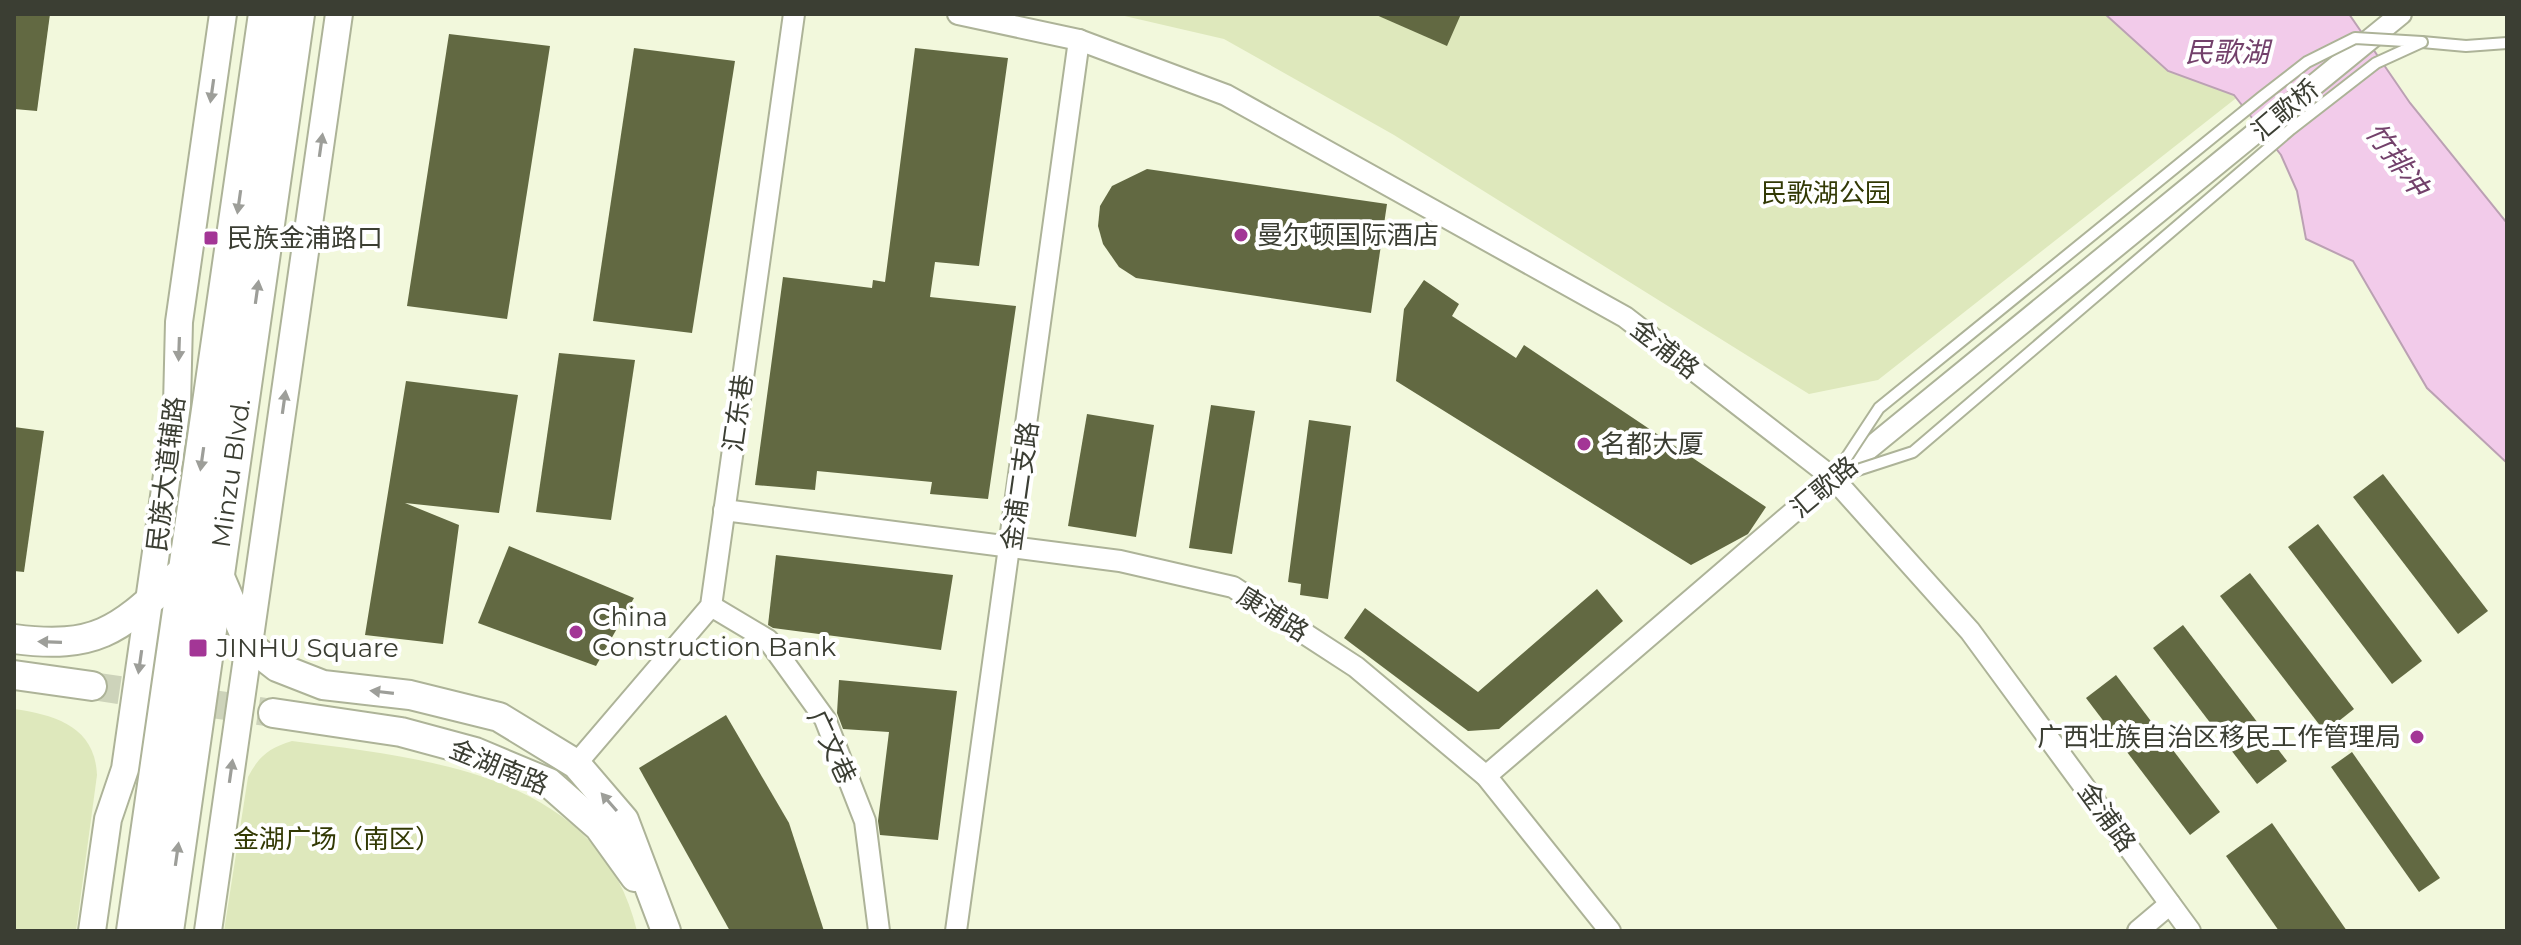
<svg xmlns="http://www.w3.org/2000/svg" width="2521" height="945" font-family="Montserrat,'Noto Sans SC',sans-serif">
  <rect width="100%" height="100%" fill="#f2f8dc"/>
  <g fill="#dee8bc">
    <path d="M1116,14H2343L1878,380L1809,394L1394,135L1224,39Z"/>
    <path d="M14,709C56,715 95,727 97,775L76,931H14Z"/>
    <path d="M292,741C423,758 600,773 637,931H224L248,777C259,756 269,748 292,741Z"/>
  </g>
  <path fill="#f2cbea" stroke="#bba1b3" stroke-width="2" d="M2105,14H2349L2410,103L2507,223V463L2427,388L2353,261L2306,239L2297,191L2281,155L2234,95L2168,71Z"/>
  <g fill="#626942">
    <path d="M14,14H50L37,111L14,109Z"/>
    <path d="M1374,14H1461L1447,46Z"/>
    <path d="M449,34L550,46L507,319L407,306Z"/>
    <path d="M634,48L735,61L692,333L593,321Z"/>
    <path d="M915,48L1008,58L979,266L935,262L930,297L1016,306L988,499L930,494L932,482L817,471L815,490L755,485L783,277L872,288L873,280L885,282Z"/>
    <path d="M1147,169L1387,204L1371,313L1136,278L1119,267L1103,244L1098,226L1100,206L1112,186Z"/>
    <path d="M1424,280L1459,304L1452,316L1516,358L1524,345L1766,507L1748,534L1691,565L1396,381L1404,309Z"/>
    <path d="M559,353L635,360L611,520L536,512Z"/>
    <path d="M406,381L518,395L499,513L405,503L459,525L443,644L365,635Z"/>
    <path d="M1211,405L1255,411L1232,554L1189,548Z"/>
    <path d="M1087,414L1154,425L1136,537L1068,526Z"/>
    <path d="M1309,420L1351,426L1328,599L1300,595L1301,584L1288,582Z"/>
    <path d="M14,427L44,431L24,572L14,571Z"/>
    <path d="M2383,474L2488,611L2458,634L2353,497Z"/>
    <path d="M2318,524L2422,661L2392,684L2288,547Z"/>
    <path d="M509,546L634,598L596,666L478,623Z"/>
    <path d="M776,555L953,575L941,650L773,628L768,625Z"/>
    <path d="M2250,573L2354,709L2325,732L2220,596Z"/>
    <path d="M1597,589L1623,621L1499,729L1468,731L1344,638L1365,608L1478,692Z"/>
    <path d="M2183,625L2287,761L2257,784L2153,648Z"/>
    <path d="M2116,675L2220,812L2190,835L2086,698Z"/>
    <path d="M839,680L957,691L938,840L880,835L878,821L889,732L843,729L837,713Z"/>
    <path d="M726,715L789,823L824,931H730L639,768Z"/>
    <path d="M2352,752L2440,878L2419,892L2331,767Z"/>
    <path d="M2272,823L2347,931H2279L2226,856Z"/>
  </g>
  <g fill="none" stroke-linecap="round" stroke-linejoin="round">
    <path stroke="#cdd3ba" stroke-width="28" stroke-dasharray="28 14" stroke-linecap="butt" d="M92,686L273,713"/>
    <g stroke="#adb398" stroke-width="14">
      <path id="service" d="M2422,42L2466,46L2507,43"/>
    </g>
    <g stroke="#adb398" stroke-width="24">
      <g id="minor">
        <path d="M958,14L1079,40L1226,95L1625,317L1833,478L1970,631L2190,931"/>
        <path d="M724,510L1120,561L1233,587L1356,667L1486,776L1610,931"/>
        <path d="M711,606L768,640L825,719L865,821L879,931"/>
        <path d="M576,764L711,606L794,14"/>
        <path d="M1486,776L1833,478L2401,14"/>
        <path d="M956,931L1079,40"/>
        <path d="M2138,931L2170,904"/>
      </g>
    </g>
    <g stroke="#adb398" stroke-width="30">
      <g id="tertiary">
        <path d="M92,931L108,819L125,769L177,405L179,322L223,14"/>
        <path d="M208,931L339,14"/>
      </g>
    </g>
    <g stroke="#adb398" stroke-width="32">
      <g id="secondary">
        <path d="M217,570L249,645L277,667L323,685L410,695L499,717L576,764L624,820L666,931"/>
        <path d="M14,639C105,651 123,624 187,567"/>
        <path d="M14,675L92,686"/>
        <path d="M273,713L401,732L475,752L549,783L599,827L635,877"/>
      </g>
    </g>
    <g stroke="#adb398" stroke-width="38">
      <g id="trunk">
        <path d="M134,931L266,14"/>
        <path d="M166,931L297,14"/>
      </g>
    </g>
    <use href="#service" stroke="#fff" stroke-width="10"/>
    <use href="#minor" stroke="#fff" stroke-width="20"/>
    <use href="#tertiary" stroke="#fff" stroke-width="26"/>
    <use href="#secondary" stroke="#fff" stroke-width="28"/>
    <use href="#trunk" stroke="#fff" stroke-width="34"/>
    <g stroke="#adb398" stroke-width="14" stroke-linecap="butt">
      <path id="service-bridge" d="M2355,38L2422,42L2376,63L2291,129L1913,452L1833,478L1879,408L2262,97L2307,62Z"/>
    </g>
    <use href="#service-bridge" stroke="#fff" stroke-width="10"/>
  </g>
  <defs><path id="oneway-solid" d="M-6-.8H1V-3.2L6.5 0L1 3.2V.8H-6Z" transform="scale(2)"/></defs>
  <g fill="#9d9e99">
    <use href="#oneway-solid" transform="translate(212 91) rotate(98)"/>
    <use href="#oneway-solid" transform="translate(321 145) rotate(-82)"/>
    <use href="#oneway-solid" transform="translate(239 202) rotate(98)"/>
    <use href="#oneway-solid" transform="translate(257 292) rotate(-82)"/>
    <use href="#oneway-solid" transform="translate(179 349) rotate(92)"/>
    <use href="#oneway-solid" transform="translate(284 402) rotate(-82)"/>
    <use href="#oneway-solid" transform="translate(202 459) rotate(98)"/>
    <use href="#oneway-solid" transform="translate(50 642) rotate(-178)"/>
    <use href="#oneway-solid" transform="translate(140 662) rotate(98)"/>
    <use href="#oneway-solid" transform="translate(382 692) rotate(-173)"/>
    <use href="#oneway-solid" transform="translate(231 771) rotate(-82)"/>
    <use href="#oneway-solid" transform="translate(609 802) rotate(-131)"/>
    <use href="#oneway-solid" transform="translate(177 854) rotate(-82)"/>
  </g>
  <g fill="#a33696" stroke="#fff" stroke-width="3">
    <circle cx="1241" cy="235" r="8"/>
    <rect x="203" y="230" width="16" height="16" rx="4"/>
    <circle cx="1584" cy="444" r="8"/>
    <circle cx="576" cy="632" r="8"/>
    <rect x="188" y="638" width="20" height="20" rx="4"/>
    <circle cx="2417" cy="737" r="8"/>
  </g>
  <g text-anchor="middle" stroke-width="8" stroke-linejoin="round" paint-order="stroke">
    <g font-size="26" fill="#3b3e33" stroke="#fff">
      <text transform="translate(2285 110) rotate(-40)" y="9">汇歌桥</text>
      <text transform="translate(1665 349) rotate(38)" y="9">金浦路</text>
      <text transform="translate(738 413) rotate(-82)" y="9">汇东巷</text>
      <text transform="translate(231 473) rotate(-82)" y="9">Minzu Blvd.</text>
      <text transform="translate(166 474) rotate(-83)" y="9">民族大道辅路</text>
      <text transform="translate(1020 486) rotate(-82)" y="9">金浦二支路</text>
      <text transform="translate(1824 487) rotate(-40)" y="9">汇歌路</text>
      <text transform="translate(1273 614) rotate(32)" y="9">康浦路</text>
      <text transform="translate(832 747) rotate(65)" y="9">广文巷</text>
      <text transform="translate(499 767) rotate(22)" y="9">金湖南路</text>
      <text transform="translate(2107 817) rotate(54)" y="9">金浦路</text>
    </g>
    <g font-size="26" fill="#323904" stroke="#fff">
      <text x="1826" y="202">民歌湖公园</text>
      <text x="337" y="848">金湖广场（南区）</text>
    </g>
    <g font-size="26" fill="#3b3e33" stroke="#fff" text-anchor="start">
      <text x="1257" y="244">曼尔顿国际酒店</text>
      <text x="227" y="247">民族金浦路口</text>
      <text x="1600" y="453">名都大厦</text>
      <text x="592" y="626">China<tspan x="592" dy="30">Construction Bank</tspan></text>
      <text x="216" y="657">JINHU Square</text>
      <text x="2401" y="746" text-anchor="end">广西壮族自治区移民工作管理局</text>
    </g>
    <g font-size="28" font-style="italic" fill="#73416b" stroke="#fff">
      <text x="2227" y="62">民歌湖</text>
      <text transform="translate(2397 159) rotate(53)" y="10">竹排冲</text>
    </g>
  </g>
  <rect width="2521" height="945" fill="none" stroke="#3b3e33" stroke-width="32"/>
</svg>
